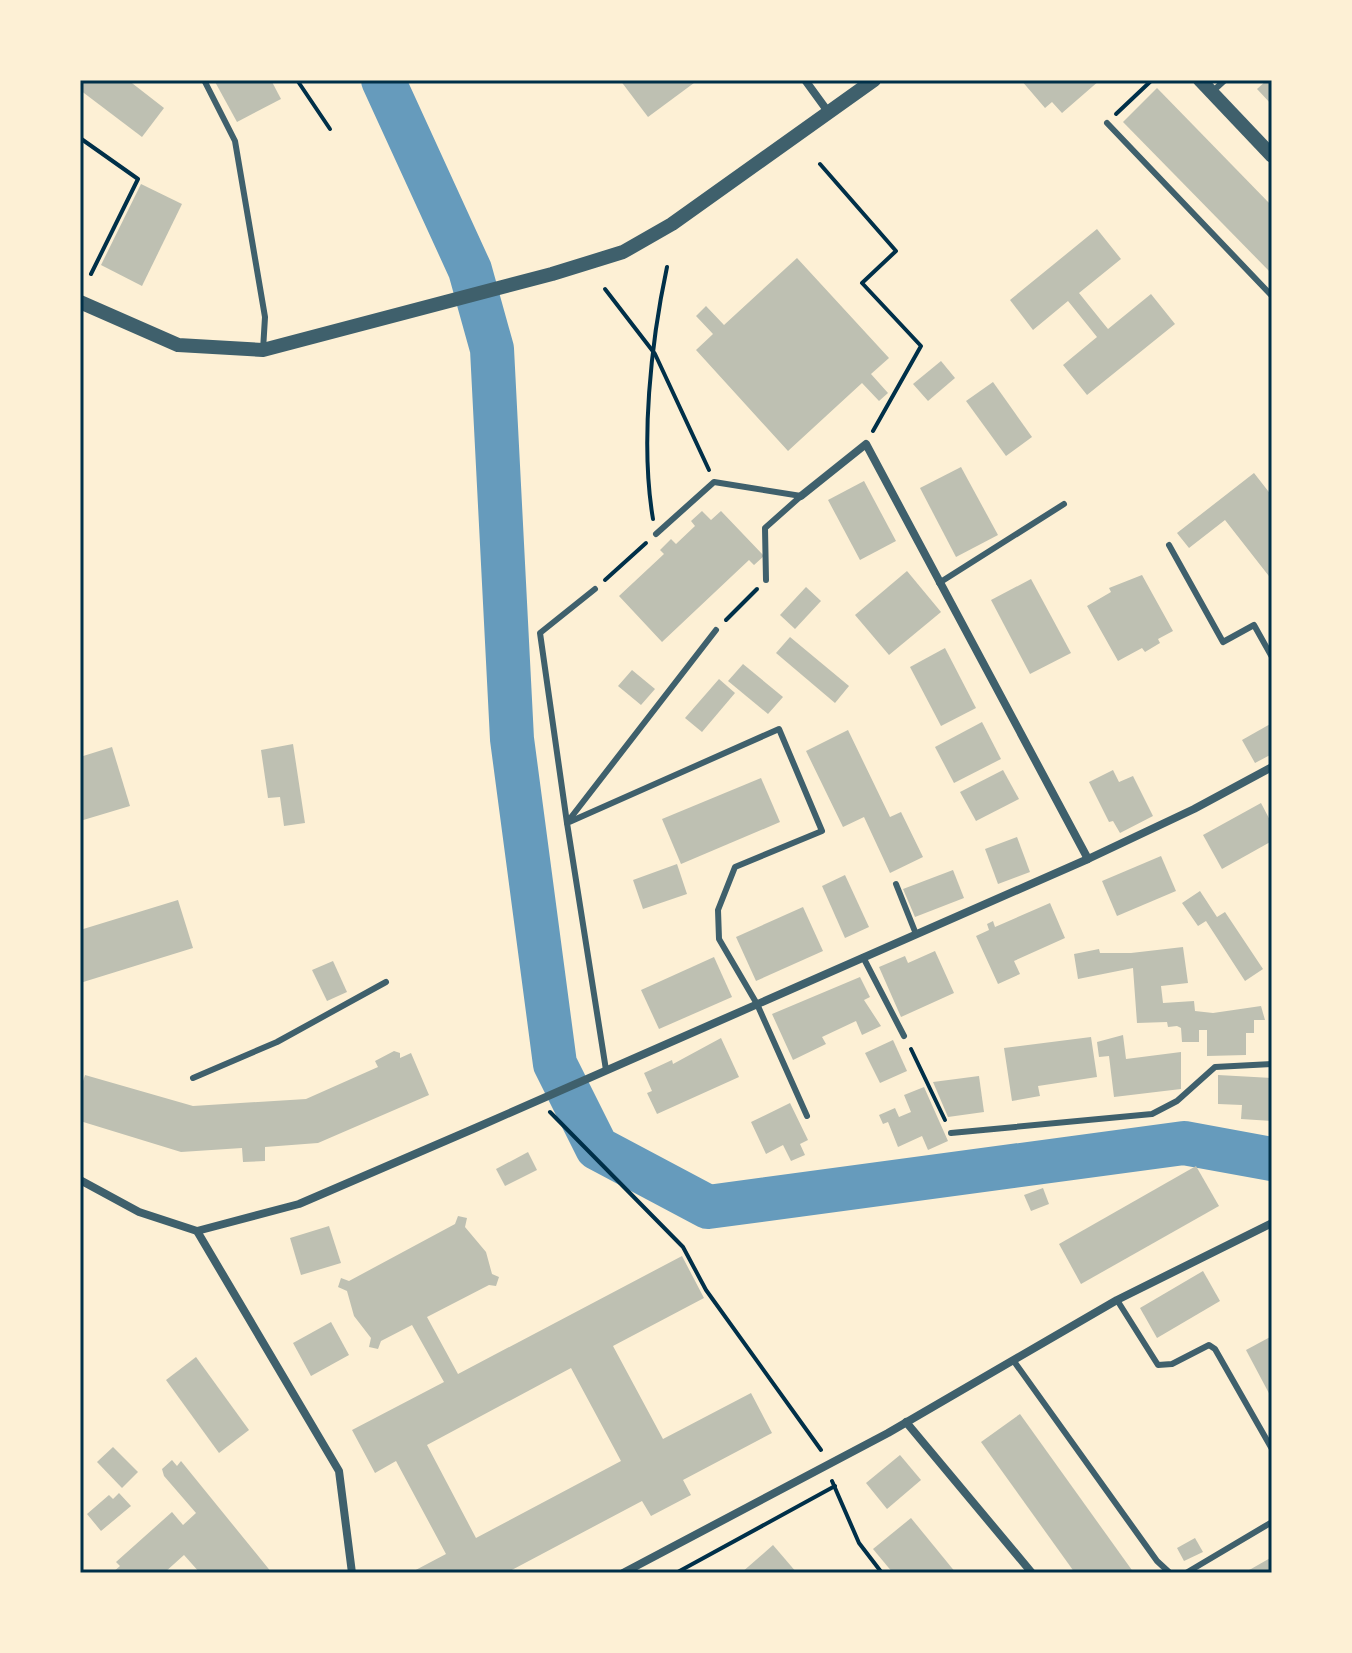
<svg xmlns="http://www.w3.org/2000/svg" width="1352" height="1653" font-family="Georgia,serif">
  <rect width="100%" height="100%" fill="#fdf0d5"/>
  <g fill="none" stroke-linecap="round" stroke-linejoin="round">
    <path stroke="#669bbc" stroke-width="44" d="M383,80L470,270L492,349L512,739L555,1064L597,1148L708,1207L1184,1143L1272,1159"/>
  </g>
  <g fill="#bec0b2" fill-rule="evenodd">
    <path d="M80,80H128L164,108L142,137L80,90Z"/>
    <path d="M214,80H271L281,99L237,122Z"/>
    <path d="M620,80H698L648,117Z"/>
    <path d="M1021,80H1100L1062,113L1052,102L1045,108Z"/>
    <path d="M1267,80H1272V105L1257,89Z"/>
    <path d="M1157,88L1272,206V274L1123,122Z"/>
    <path d="M141,184L182,204L142,286L101,265Z"/>
    <path d="M1097,229L1121,259L1079,293L1108,329L1151,294L1175,324L1087,395L1063,365L1097,337L1068,301L1033,330L1010,300Z"/>
    <path d="M797,258L889,358L871,374L888,393L879,401L862,383L788,451L696,350L713,334L696,316L706,306L724,325Z"/>
    <path d="M941,361L955,378L928,401L913,384Z"/>
    <path d="M993,382L1032,437L1006,456L966,401Z"/>
    <path d="M961,467L998,535L956,557L920,488Z"/>
    <path d="M1254,473L1272,496V580L1225,520L1189,548L1177,533Z"/>
    <path d="M864,481L896,541L860,560L828,500Z"/>
    <path d="M702,511L711,520L721,511L764,556L754,565L749,560L662,642L619,596L664,554L660,550L671,539L676,544L695,526L691,521Z"/>
    <path d="M907,571L941,612L889,655L855,615Z"/>
    <path d="M1142,575L1173,631L1158,639L1160,643L1145,652L1142,648L1118,661L1087,606L1111,592L1109,588Z"/>
    <path d="M1031,579L1071,653L1030,674L991,600Z"/>
    <path d="M806,587L821,601L795,629L780,615Z"/>
    <path d="M790,637L849,686L835,703L776,653Z"/>
    <path d="M945,648L976,708L941,726L910,667Z"/>
    <path d="M743,664L783,697L768,714L728,681Z"/>
    <path d="M632,670L655,689L641,705L618,686Z"/>
    <path d="M719,679L735,693L702,732L685,718Z"/>
    <path d="M982,722L1001,759L954,783L935,747Z"/>
    <path d="M1272,723V754L1255,763L1242,740Z"/>
    <path d="M848,730L890,817L901,812L923,857L890,873L864,817L843,827L806,751Z"/>
    <path d="M293,744L305,823L284,826L280,797L268,798L261,750Z"/>
    <path d="M112,747L130,806L80,821V757Z"/>
    <path d="M1003,770L1019,799L976,821L960,792Z"/>
    <path d="M1113,770L1119,782L1133,776L1153,816L1120,833L1113,821L1109,822L1089,782Z"/>
    <path d="M761,778L780,822L681,864L662,819Z"/>
    <path d="M1261,803L1272,824V841L1222,869L1203,835Z"/>
    <path d="M1017,837L1030,872L998,884L985,849Z"/>
    <path d="M1161,856L1176,891L1117,916L1102,881Z"/>
    <path d="M677,864L687,894L643,909L633,880Z"/>
    <path d="M953,870L964,898L915,917L903,889Z"/>
    <path d="M845,875L869,927L845,938L822,886Z"/>
    <path d="M1200,891L1217,917L1225,912L1263,969L1245,981L1206,921L1198,926L1182,903Z"/>
    <path d="M178,900L193,948L80,983V930Z"/>
    <path d="M1050,903L1065,938L1014,961L1020,974L998,984L976,936L989,930L987,924L993,921L995,927Z"/>
    <path d="M803,907L823,951L756,981L736,937Z"/>
    <path d="M1183,947L1188,983L1161,986L1163,1003L1194,1001L1195,1011L1213,1013L1261,1006L1265,1020H1254V1033H1246V1055L1207,1056V1030H1199V1042H1182L1181,1028L1177,1026L1168,1027L1167,1022L1137,1023L1133,968L1078,979L1074,954L1099,949L1100,953H1131Z"/>
    <path d="M935,951L954,993L901,1017L879,967L905,956L908,963Z"/>
    <path d="M714,957L732,997L659,1029L641,990Z"/>
    <path d="M333,961L347,992L327,1001L312,970Z"/>
    <path d="M860,977L870,997L864,1000L881,1026L862,1035L856,1021L822,1037L826,1044L793,1060L772,1014Z"/>
    <path d="M1123,1035L1126,1059L1181,1052V1089L1114,1097L1109,1056L1099,1057L1097,1042Z"/>
    <path d="M1091,1037L1097,1077L1038,1086L1040,1096L1012,1101L1004,1048Z"/>
    <path d="M721,1038L739,1077L657,1114L647,1093L652,1091L644,1073L672,1060L673,1064Z"/>
    <path d="M893,1040L907,1071L880,1083L865,1053Z"/>
    <path d="M394,1051L400,1053V1058L411,1053L429,1095L318,1143L265,1147V1161L243,1162L242,1148L181,1152L80,1121V1090L85,1075L193,1106L306,1099L378,1067L375,1061Z"/>
    <path d="M1218,1075L1272,1078V1121L1241,1119L1242,1105L1218,1104Z"/>
    <path d="M979,1076L984,1112L948,1117L933,1082Z"/>
    <path d="M924,1087L948,1141L928,1150L922,1136L898,1147L888,1122L883,1124L879,1115L895,1108L899,1117L911,1112L904,1095Z"/>
    <path d="M790,1103L808,1140L800,1144L805,1155L791,1161L783,1145L766,1154L751,1122Z"/>
    <path d="M528,1152L537,1170L505,1186L496,1169Z"/>
    <path d="M1196,1166L1219,1206L1081,1284L1059,1244Z"/>
    <path d="M1043,1188L1049,1204L1031,1211L1024,1195Z"/>
    <path d="M458,1216L467,1218L465,1227L486,1252L492,1274L499,1277L496,1286L489,1285L427,1317L458,1374L682,1256L704,1298L613,1346L663,1439L751,1393L772,1433L683,1480L691,1495L651,1516L642,1501L506,1573H410L446,1554L396,1461L375,1473L352,1430L444,1382L412,1325L381,1341L378,1349L369,1347L371,1338L354,1316L347,1291L338,1287L341,1278L349,1281L455,1224ZM571,1368L621,1461L476,1538L427,1445Z"/>
    <path d="M329,1226L341,1263L301,1275L290,1238Z"/>
    <path d="M1203,1271L1220,1301L1157,1338L1140,1308Z"/>
    <path d="M331,1322L349,1355L311,1376L293,1343Z"/>
    <path d="M1272,1336V1399L1246,1350Z"/>
    <path d="M196,1357L249,1430L219,1453L166,1380Z"/>
    <path d="M1020,1414L1134,1573H1075L981,1442Z"/>
    <path d="M113,1447L138,1472L122,1488L97,1462Z"/>
    <path d="M900,1455L921,1480L887,1509L866,1483Z"/>
    <path d="M172,1460L177,1466L181,1461L272,1573H200L184,1555L164,1573H112L120,1566L116,1562L172,1512L183,1525L196,1513L164,1476L162,1469Z"/>
    <path d="M119,1493L131,1506L101,1531L87,1514L109,1495L113,1499Z"/>
    <path d="M911,1518L956,1573H893L873,1549Z"/>
    <path d="M1195,1538L1203,1552L1184,1561L1177,1548Z"/>
    <path d="M773,1545L797,1573H741Z"/>
    <path d="M1272,1557V1573H1243L1251,1569Z"/>
  </g>
  <g fill="none" stroke-linecap="round" stroke-linejoin="round">
    <g stroke="#003049" stroke-width="4">
      <path d="M297,80L330,129"/>
      <path d="M1116,114L1152,80"/>
      <path d="M80,138L138,179L91,274"/>
      <path d="M820,164L896,251L862,283L921,346L873,431"/>
      <path d="M605,289L655,354L709,470"/>
      <path d="M653,519C640,443 651,342 667,267"/>
      <path d="M605,580L646,543"/>
      <path d="M726,620L757,589"/>
      <path d="M911,1049L945,1120"/>
      <path d="M550,1112L683,1247L706,1290L821,1450"/>
      <path d="M832,1481L859,1543L882,1573"/>
      <path d="M676,1573L835,1486"/>
    </g>
    <g stroke="#3f606c" stroke-width="6">
      <path d="M204,80L235,141L265,317L263,350"/>
      <path d="M1213,91L1225,80"/>
      <path d="M1107,123L1272,296"/>
      <path d="M656,534L714,482L801,496"/>
      <path d="M1169,545L1223,642L1254,625L1272,657"/>
      <path d="M766,580L765,528L801,496"/>
      <path d="M939,583L1064,504"/>
      <path d="M569,820L716,630"/>
      <path d="M567,823L540,633L595,589"/>
      <path d="M896,884L916,934"/>
      <path d="M863,957L904,1036"/>
      <path d="M606,1070L567,823L779,729L822,831L735,867L718,910L719,939L757,1004L807,1116"/>
      <path d="M193,1078L277,1042L386,982"/>
      <path d="M951,1133L1152,1114L1177,1101L1215,1067L1272,1064"/>
      <path d="M1117,1300L1158,1365L1172,1364L1209,1345L1215,1349L1272,1449"/>
      <path d="M1013,1360L1157,1561L1170,1573"/>
      <path d="M1186,1573L1272,1522"/>
    </g>
    <g stroke="#3f606c" stroke-width="8">
      <path d="M805,80L829,113"/>
      <path d="M801,496L866,444L1088,859"/>
      <path d="M80,1180L139,1212L197,1231L339,1471L352,1573"/>
      <path d="M197,1231L299,1204L473,1129L1088,859L1194,809L1272,767"/>
      <path d="M906,1422L1032,1573"/>
      <path d="M623,1573L888,1433L1117,1300L1272,1223"/>
    </g>
    <g stroke="#3f606c" stroke-width="14">
      <path d="M1200,80L1272,156"/>
      <path d="M80,302L178,345L263,350L552,274L623,252L672,224L874,80"/>
    </g>
  </g>
  <rect width="1352" height="1653" fill="none" stroke="#fdf0d5" stroke-width="164"/>
  <rect x="82" y="82" width="1188" height="1489" fill="none" stroke="#003049" stroke-width="3"/>
</svg>
